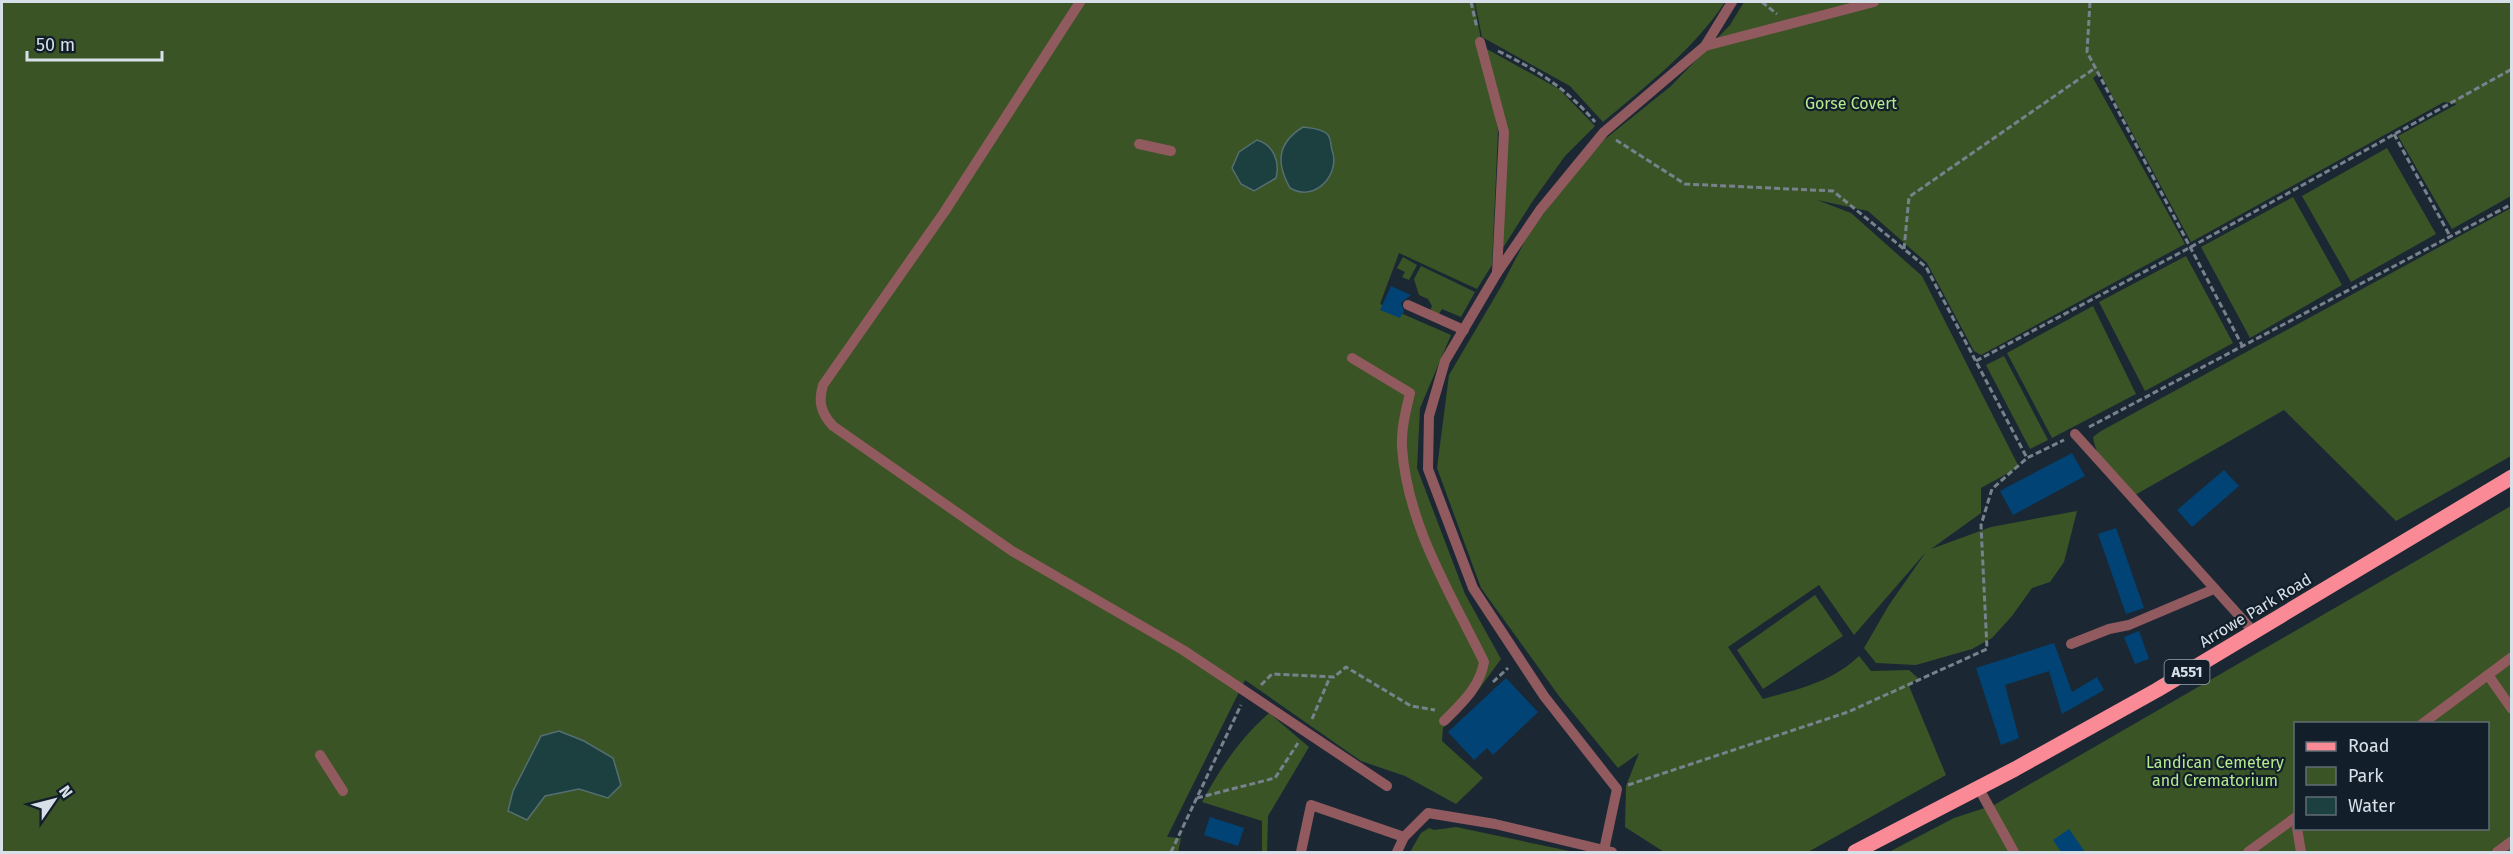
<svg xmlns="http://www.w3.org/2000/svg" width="2513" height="854" font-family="'Fira Sans',sans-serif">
  <rect width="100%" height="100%" fill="#1b2834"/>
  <g fill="#3a5426" fill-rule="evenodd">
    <path d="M2,2H1474L1498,131L1492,265L1477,289L1399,253L1380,304L1451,335L1420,408L1417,468L1465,594L1501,659L1474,696L1443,728L1442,741L1483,778L1456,804L1405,776L1361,761L1245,680L1167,837L1181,838L1178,852H2Z"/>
    <path d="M1475,2H1725C1694,49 1646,86 1603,122L1570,86L1482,37Z"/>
    <path d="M1744,2H2511V196L2452,229L2398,136L2457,104L2444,102L2191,242L2100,73L2093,78L2185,244L1981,355L1974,351L1927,263L1868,211L1817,200L1851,213L1922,276L2019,467L1981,488V513L1931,549L1991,527L2077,511L2064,562L2050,582L2032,588L2012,616L1992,638L1972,649L1916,665L1876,663L1864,648L1889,605L1926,552L1854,635L1819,585L1728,647L1763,699C1799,689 1832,682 1859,656L1871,671L1909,670L1918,678L1909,686L1946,775L1808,852H1664L1625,827L1626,786L1639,753L1618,768L1559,696L1481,588L1437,468L1449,375L1502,285L1529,233L1565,185L1604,140L1671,86L1730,25Z"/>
    <path d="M1485,48L1559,89L1595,126L1565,156L1532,202L1501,251L1506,132Z"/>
    <path d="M2387,148L2436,234L2351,282L2302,196Z"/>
    <path d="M2293,197L2342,285L2250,338L2201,247Z"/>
    <path d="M2511,208V456L2396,521L2284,410L2135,495C2119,479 2096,461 2093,437L2101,431Z"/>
    <path d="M2186,256L2233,343L2145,391L2099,302Z"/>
    <path d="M1403,257L1417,265L1409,280L1402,277L1405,272L1397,268Z"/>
    <path d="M1421,266L1475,292L1461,317L1442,309L1439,314L1430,311L1432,306L1428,299L1419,295L1414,279Z"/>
    <path d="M2093,306L2136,394L2052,438L2007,353Z"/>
    <path d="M2004,356L2048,440L2030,449L1986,365Z"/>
    <path d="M2511,506V852H1889L1954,818L1994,805ZM2296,724H2488V828H2296Z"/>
    <path d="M1815,595L1843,636L1763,689L1737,650Z"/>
    <path d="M1269,713L1309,747L1268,816L1267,852H1262V821L1202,802C1221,767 1239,740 1269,713Z"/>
    <path d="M1456,827L1574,852H1410L1421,833L1429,828L1434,830Z"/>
  </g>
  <g fill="#1c3f3f" stroke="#546f72" stroke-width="1.5">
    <path d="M1303,127C1311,128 1319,128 1326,133C1332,138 1330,143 1332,150C1341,174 1315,203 1290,188C1276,163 1277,143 1303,127Z"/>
    <path d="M1257,140C1274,145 1280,162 1276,178L1254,191L1241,184L1232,168L1239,152Z"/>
    <path d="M559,731L584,741L613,758L621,785L608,798L579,789L545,796L527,820L508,811L513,791L541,736Z"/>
  </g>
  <g fill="#014374">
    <path d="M1391,286L1411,295L1401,303L1404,311L1400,318L1380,310Z"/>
    <path d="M2072,453L2085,476L2013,515L2000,491Z"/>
    <path d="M2224,470L2239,486L2192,527L2177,510Z"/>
    <path d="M2116,528L2144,608L2126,614L2098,534Z"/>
    <path d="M2139,631L2149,659L2135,664L2124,637Z"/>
    <path d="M2054,643L2072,692L2097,677L2104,690L2062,714L2049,671L2005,685L2019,738L2001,745L1976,668Z"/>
    <path d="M1506,678L1538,712L1493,755L1487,748L1474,760L1448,732Z"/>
    <path d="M1210,817L1244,828L1238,846L1204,835Z"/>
    <path d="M2069,829L2085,852H2061L2053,840Z"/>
  </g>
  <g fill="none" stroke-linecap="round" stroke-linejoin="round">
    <g stroke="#77828c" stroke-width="3" stroke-dasharray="6 3" stroke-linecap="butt">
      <path d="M1471,2L1477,28"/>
      <path d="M1762,2L1777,14"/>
      <path d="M2090,2L2087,52L2243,347"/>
      <path d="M1498,51C1537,70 1566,88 1595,122"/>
      <path d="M2394,134L2450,236"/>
      <path d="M1616,140L1685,184L1833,191L1926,267L2027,458L2064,440"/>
      <path d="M1904,249L1909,197L2095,68"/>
      <path d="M1976,361L2189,248L2512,69"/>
      <path d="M2089,427L2512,204"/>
      <path d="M1493,682L1508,668"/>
      <path d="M1261,685L1272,674L1334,677L1346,667L1411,706L1435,710"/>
      <path d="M1312,719L1330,677"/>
      <path d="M1628,785L1848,712L1987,649L1981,525L1992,489L2027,458"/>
      <path d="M1197,798L1275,778L1298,743"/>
      <path d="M1171,852L1241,705"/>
    </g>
    <g stroke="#905a5e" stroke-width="10">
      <path d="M1080,2L945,211L823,385C818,402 821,413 833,426L1012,551L1183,650L1387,786"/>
      <path d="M1480,42L1504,132L1497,273"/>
      <path d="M1705,46L1874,2"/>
      <path d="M1139,144L1171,151"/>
      <path d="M1408,305L1464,330"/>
      <path d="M1352,358L1410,393C1406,410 1401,429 1402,447C1407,525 1451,594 1484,662C1480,687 1461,704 1444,721"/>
      <path d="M2075,434L2253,631"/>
      <path d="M2071,644L2109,629L2129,625L2214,589"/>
      <path d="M2488,675L2512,709"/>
      <path d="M2422,724L2512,657"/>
      <path d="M320,755L343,791"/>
      <path d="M1978,787L2014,852"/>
      <path d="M2297,828L2301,852"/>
      <path d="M1301,852L1311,805L1404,837"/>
      <path d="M1397,852L1404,837L1428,813L1495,824L1604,850"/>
      <path d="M1612,852L1604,850L1617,789L1544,696L1473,588L1428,469L1429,416L1445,361L1497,273L1540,210L1604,132L1705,46L1732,2"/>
      <path d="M2248,852L2296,817"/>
      <path d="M2497,852L2512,841"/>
    </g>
    <path stroke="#fa8a95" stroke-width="15" d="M1855,852L2015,769L2157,690L2512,477"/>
  </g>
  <g text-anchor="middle" stroke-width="4.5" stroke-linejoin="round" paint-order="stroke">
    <rect fill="#121e2a" stroke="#9ca6af" stroke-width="1.5" x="2164.5" y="660" width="45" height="24" rx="4.5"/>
    <g font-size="15" font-weight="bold" fill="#d7e0e8">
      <text x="2187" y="677">A551</text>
    </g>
    <g font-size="16" fill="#b5ea8e" stroke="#121e2a">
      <text x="1851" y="109">Gorse Covert</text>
      <text x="2215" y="768">Landican Cemetery<tspan x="2215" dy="18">and Crematorium</tspan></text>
    </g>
    <g font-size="16" fill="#d7e0e8" stroke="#121e2a">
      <text transform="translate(2255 610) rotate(-31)" y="6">Arrowe Park Road</text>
    </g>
  </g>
  <rect width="2513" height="854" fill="none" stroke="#d7e0e8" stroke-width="6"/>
  <rect x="2294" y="722" width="195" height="108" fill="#121e2a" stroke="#616c76" stroke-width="1.5"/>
  <rect x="2306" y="742" width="30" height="9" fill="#fa8a95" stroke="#616c76" stroke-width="1.5"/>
  <text x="2348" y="752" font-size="18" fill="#d7e0e8">Road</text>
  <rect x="2306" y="767" width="30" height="18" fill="#3a5426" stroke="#616c76" stroke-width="1.5"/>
  <text x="2348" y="782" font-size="18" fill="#d7e0e8">Park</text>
  <rect x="2306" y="797" width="30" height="18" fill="#1c3f3f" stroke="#616c76" stroke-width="1.5"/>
  <text x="2348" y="812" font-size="18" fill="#d7e0e8">Water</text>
  <g transform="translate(54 800) rotate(55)" stroke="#121e2a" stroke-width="4.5" paint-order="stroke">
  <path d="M0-4.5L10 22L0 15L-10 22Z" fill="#d7e0e8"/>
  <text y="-9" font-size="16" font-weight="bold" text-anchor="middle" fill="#d7e0e8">N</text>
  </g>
  <path d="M27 51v9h135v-9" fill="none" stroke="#d7e0e8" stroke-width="3"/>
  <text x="36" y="51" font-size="18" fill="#d7e0e8" stroke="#121e2a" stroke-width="4.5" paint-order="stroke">50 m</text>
</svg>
